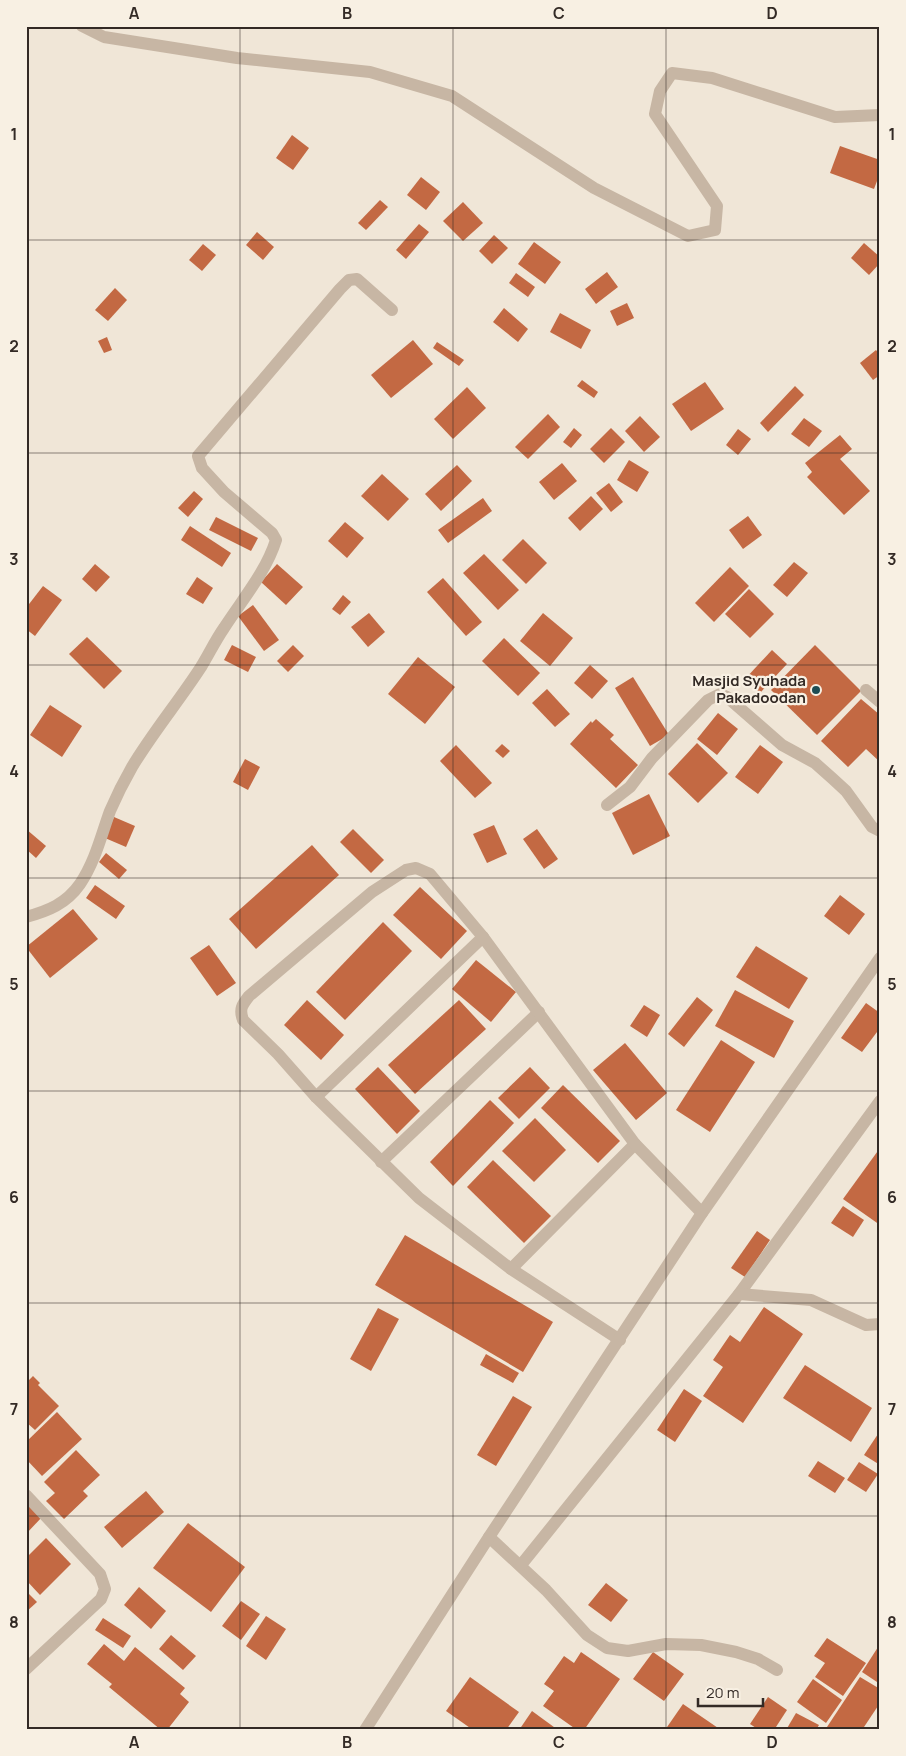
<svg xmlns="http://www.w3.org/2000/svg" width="906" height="1756" font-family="Manrope,sans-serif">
  <rect width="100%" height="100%" fill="#f0e6d7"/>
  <g fill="#c36943">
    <path d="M292,135L309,148L293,170L276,158Z"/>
    <path d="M840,146L880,160V173L874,189L830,173Z"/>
    <path d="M421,177L440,192L426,210L407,195Z"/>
    <path d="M380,200L388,207L366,230L358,223Z"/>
    <path d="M463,202L483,223L463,241L443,221Z"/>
    <path d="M419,224L429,232L406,259L396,250Z"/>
    <path d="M257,232L274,247L263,260L246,245Z"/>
    <path d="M494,235L508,248L492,264L479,251Z"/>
    <path d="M534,242L561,262L545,284L518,264Z"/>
    <path d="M864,243L880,257V263L869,275L851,258Z"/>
    <path d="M203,244L216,255L202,271L189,260Z"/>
    <path d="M607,272L618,287L596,304L585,289Z"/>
    <path d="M516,273L535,287L528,297L509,283Z"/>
    <path d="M115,288L127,300L108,321L95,310Z"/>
    <path d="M627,303L634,318L617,326L610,311Z"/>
    <path d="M504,308L528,329L518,342L493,322Z"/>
    <path d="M560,313L591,330L581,349L550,332Z"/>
    <path d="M107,337L112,350L104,353L98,341Z"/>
    <path d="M413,340L433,364L391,398L371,375Z"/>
    <path d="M437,342L464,360L459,366L433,348Z"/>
    <path d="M876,350L880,355V375L873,380L860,363Z"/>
    <path d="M582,380L598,392L594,398L577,386Z"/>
    <path d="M705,382L724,409L691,431L672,404Z"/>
    <path d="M795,386L804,395L768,432L760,423Z"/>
    <path d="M467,387L486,408L453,439L434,419Z"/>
    <path d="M548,414L560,427L528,459L515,447Z"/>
    <path d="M640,416L660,437L644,452L625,431Z"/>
    <path d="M804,418L822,431L809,447L791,434Z"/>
    <path d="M574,428L582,435L571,448L563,442Z"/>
    <path d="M611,428L625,442L604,463L590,449Z"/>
    <path d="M738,429L751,439L738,455L726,445Z"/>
    <path d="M840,435L852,449L840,459L870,491L844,515L807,477L812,472L805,463Z"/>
    <path d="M629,460L649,472L637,492L617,480Z"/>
    <path d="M562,463L577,481L554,500L539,482Z"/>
    <path d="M457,465L472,481L441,511L425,494Z"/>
    <path d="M382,474L409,499L388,521L361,496Z"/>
    <path d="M609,483L623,502L611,512L596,493Z"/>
    <path d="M194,491L203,499L188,517L178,508Z"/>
    <path d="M591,496L603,509L580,531L568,518Z"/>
    <path d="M483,498L492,511L448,543L438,530Z"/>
    <path d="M748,516L762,535L743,549L729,530Z"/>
    <path d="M216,517L258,538L251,551L209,530Z"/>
    <path d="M345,522L364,538L347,558L328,541Z"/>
    <path d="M190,526L231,553L222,567L181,540Z"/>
    <path d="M523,539L547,563L526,584L502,560Z"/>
    <path d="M484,554L519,590L498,610L463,573Z"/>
    <path d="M794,562L808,573L787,597L773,585Z"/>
    <path d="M95,564L110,577L96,592L82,579Z"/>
    <path d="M277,564L303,587L286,605L261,582Z"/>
    <path d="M730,567L749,586L714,622L695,603Z"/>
    <path d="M197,577L213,588L203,604L186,594Z"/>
    <path d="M443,578L482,622L466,636L427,592Z"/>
    <path d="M43,586L62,600L35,636L26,629V608Z"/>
    <path d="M749,589L774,614L750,638L725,614Z"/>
    <path d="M343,595L351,602L340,615L332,609Z"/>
    <path d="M253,605L279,640L264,651L238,616Z"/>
    <path d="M369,613L385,632L368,647L351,627Z"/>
    <path d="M543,613L573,638L550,666L520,641Z"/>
    <path d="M87,637L122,671L104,689L69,654Z"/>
    <path d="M504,638L540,673L518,696L482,661Z"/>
    <path d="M232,645L256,657L248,672L224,660Z"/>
    <path d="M293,645L304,656L288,672L277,661Z"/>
    <path d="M815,645L861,691L817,735L771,690Z"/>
    <path d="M772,650L787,664L760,693L745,679Z"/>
    <path d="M418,657L455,687L425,724L388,694Z"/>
    <path d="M590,665L608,681L592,699L574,683Z"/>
    <path d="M633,677L669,735L650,746L615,688Z"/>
    <path d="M547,689L570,714L555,727L532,703Z"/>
    <path d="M861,699L880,715V762L866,749L848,767L821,741Z"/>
    <path d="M50,705L82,726L62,757L30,735Z"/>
    <path d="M718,713L738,729L717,755L697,739Z"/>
    <path d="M596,719L614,735L610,739L638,765L616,788L570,744L591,721L592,723Z"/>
    <path d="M697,743L728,773L698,803L668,774Z"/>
    <path d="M502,744L510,751L503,758L495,751Z"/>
    <path d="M456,745L492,783L475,798L440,761Z"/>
    <path d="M760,745L783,762L758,794L735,777Z"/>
    <path d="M245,759L260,767L248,790L233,782Z"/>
    <path d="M649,794L670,836L633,855L612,813Z"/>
    <path d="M114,817L135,826L126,847L105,838Z"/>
    <path d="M494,825L507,854L487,863L473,834Z"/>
    <path d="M26,829L46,846L36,858L26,849Z"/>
    <path d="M353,829L384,860L371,873L340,842Z"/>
    <path d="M537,829L558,859L544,869L523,839Z"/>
    <path d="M312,845L339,875L256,949L229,919Z"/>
    <path d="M106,853L127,870L119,879L99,862Z"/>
    <path d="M95,885L125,906L116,919L86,898Z"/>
    <path d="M420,887L467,931L441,959L393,915Z"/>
    <path d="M840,895L865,914L849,935L824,916Z"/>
    <path d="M73,909L98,939L50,978L26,947Z"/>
    <path d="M383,922L412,951L345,1020L316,992Z"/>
    <path d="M209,945L236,983L217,996L190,958Z"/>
    <path d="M756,946L808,978L789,1009L736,977Z"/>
    <path d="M476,960L516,992L491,1022L452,989Z"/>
    <path d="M735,990L794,1021L774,1058L715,1026Z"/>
    <path d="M697,997L713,1010L684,1047L668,1034Z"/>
    <path d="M307,1000L344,1035L321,1060L284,1025Z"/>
    <path d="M459,1000L486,1029L415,1094L388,1065Z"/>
    <path d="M866,1003L880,1013V1028L862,1052L841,1038Z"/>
    <path d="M644,1005L660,1015L647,1037L630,1026Z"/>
    <path d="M721,1040L755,1062L710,1132L676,1110Z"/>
    <path d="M625,1043L667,1093L636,1120L593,1070Z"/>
    <path d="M378,1067L420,1111L397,1134L355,1089Z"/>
    <path d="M530,1067L550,1088L519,1119L498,1098Z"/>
    <path d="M563,1085L620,1141L598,1163L541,1108Z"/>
    <path d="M490,1100L514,1123L453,1186L430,1162Z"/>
    <path d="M535,1118L566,1150L534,1182L502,1151Z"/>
    <path d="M880,1148V1225L843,1199Z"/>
    <path d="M493,1160L551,1216L524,1243L467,1187Z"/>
    <path d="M843,1206L864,1220L853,1237L831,1223Z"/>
    <path d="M757,1231L770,1240L745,1277L731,1268Z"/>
    <path d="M405,1235L553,1322L523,1372L375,1285Z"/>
    <path d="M764,1307L803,1334L743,1423L703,1396L723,1367L713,1360L730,1335L740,1342Z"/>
    <path d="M378,1308L399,1319L371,1371L350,1359Z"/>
    <path d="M486,1354L519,1373L513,1383L480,1365Z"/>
    <path d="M805,1365L872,1408L851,1442L783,1398Z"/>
    <path d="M33,1376L40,1383L38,1385L59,1406L35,1430L26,1422V1383Z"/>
    <path d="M684,1389L702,1401L675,1442L657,1430Z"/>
    <path d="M513,1396L532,1407L496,1466L477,1455Z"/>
    <path d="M57,1412L82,1439L42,1476L26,1459V1442Z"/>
    <path d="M878,1434L880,1435V1465L864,1455Z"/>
    <path d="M76,1450L100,1475L83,1491L88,1496L64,1519L46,1501L55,1493L44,1482Z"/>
    <path d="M818,1461L845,1478L835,1493L808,1476Z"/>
    <path d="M859,1462L878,1474L866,1492L847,1480Z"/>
    <path d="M146,1491L164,1512L122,1548L104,1527Z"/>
    <path d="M26,1502L42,1517L26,1534Z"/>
    <path d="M188,1523L245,1567L211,1612L153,1568Z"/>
    <path d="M46,1538L71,1564L40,1595L26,1580V1558Z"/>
    <path d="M606,1583L628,1600L611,1622L588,1605Z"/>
    <path d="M139,1587L166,1611L151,1629L124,1605Z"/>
    <path d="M26,1591L37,1602L26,1612Z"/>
    <path d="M241,1601L260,1614L241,1640L222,1626Z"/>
    <path d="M266,1616L286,1629L266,1660L246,1646Z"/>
    <path d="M103,1618L131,1636L123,1648L95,1630Z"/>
    <path d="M171,1635L196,1656L183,1670L159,1649Z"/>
    <path d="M827,1638L866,1663L843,1696L815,1677L825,1663L814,1656Z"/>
    <path d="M104,1644L124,1661L135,1647L185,1688L180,1694L189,1702L167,1730H161L109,1687L112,1684L87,1664Z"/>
    <path d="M880,1644V1684L862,1672Z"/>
    <path d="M581,1652L620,1679L584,1730H577L543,1706L554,1691L544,1684L564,1656L574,1663Z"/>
    <path d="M653,1652L684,1674L664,1701L633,1679Z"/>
    <path d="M470,1677L519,1712L506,1730H473L446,1711Z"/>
    <path d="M860,1677L880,1689V1703L862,1730H825Z"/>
    <path d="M813,1679L842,1700L826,1723L797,1702Z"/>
    <path d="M768,1697L787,1710L774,1730H759L750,1724Z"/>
    <path d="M683,1704L721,1730H665Z"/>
    <path d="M532,1711L558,1730H519Z"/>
    <path d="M796,1713L819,1725L816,1730H786Z"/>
  </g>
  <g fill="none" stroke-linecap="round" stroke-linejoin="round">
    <g stroke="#c7b6a4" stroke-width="12">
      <path d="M82,26L104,37L237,58L370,72L452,96L594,188L688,236L715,230L717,206L655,114L660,91L672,73L712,78L835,117L880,115"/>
      <path d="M866,690L880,702"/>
      <path d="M607,805L630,787L652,758L708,700L720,694L727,697L782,745L815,763L833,779L846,791L872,827L880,831"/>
      <path d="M26,917C48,911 66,904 80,884C95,862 101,836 110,811C116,797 124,781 132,767C153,732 179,701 201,667C209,654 215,641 224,628C242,600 266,572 276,540L272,533L224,492L202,468L198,456L340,289L349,280L357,279L392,310"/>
      <path d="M316,1097L483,937"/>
      <path d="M381,1162L539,1012"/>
      <path d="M511,1269L635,1144"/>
      <path d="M739,1294L880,1101"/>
      <path d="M620,1340L511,1269L419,1198L316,1097L278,1054L243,1020C239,1009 242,1005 249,996L372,892L406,870L416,868L430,874L483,937L635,1144L702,1213"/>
      <path d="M26,1495L100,1574L105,1589L101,1599L26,1669"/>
      <path d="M489,1537L546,1590L587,1635L607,1648L628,1651L666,1644L701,1645L736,1652L758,1659L777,1670"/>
      <path d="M521,1565L739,1294L811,1300L866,1325L880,1324"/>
      <path d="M365,1730L489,1537L702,1213L880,958"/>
    </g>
  </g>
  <path fill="none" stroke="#332a25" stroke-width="1" stroke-opacity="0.55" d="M240,26V1730M453,26V1730M666,26V1730M26,240H880M26,453H880M26,665H880M26,878H880M26,1091H880M26,1303H880M26,1516H880"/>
  <circle fill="#1d4c53" stroke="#f8f0e3" stroke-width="2" cx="816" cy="690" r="5"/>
  <g text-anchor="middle" stroke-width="4.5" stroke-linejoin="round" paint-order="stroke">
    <g font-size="15" font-weight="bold" fill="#332a25" stroke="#f8f0e3" text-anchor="end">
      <text x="806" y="686">Masjid Syuhada<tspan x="806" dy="17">Pakadoodan</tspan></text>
    </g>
  </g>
  <rect width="906" height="1756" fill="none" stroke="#f8f0e3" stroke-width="55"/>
  <path d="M698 1698v8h65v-8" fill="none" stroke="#332a25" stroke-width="2.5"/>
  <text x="706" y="1698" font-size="15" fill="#332a25" stroke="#f8f0e3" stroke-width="4" paint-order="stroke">20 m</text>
  <rect x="28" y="28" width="850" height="1700" fill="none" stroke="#332a25" stroke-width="2"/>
  <g font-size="16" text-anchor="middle" font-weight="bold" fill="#332a25">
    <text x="134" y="19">A</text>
    <text x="347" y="19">B</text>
    <text x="559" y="19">C</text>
    <text x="772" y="19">D</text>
    <text x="14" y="140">1</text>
    <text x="892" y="140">1</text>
    <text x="14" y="352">2</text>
    <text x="892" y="352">2</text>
    <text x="14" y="565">3</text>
    <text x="892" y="565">3</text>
    <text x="14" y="777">4</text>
    <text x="892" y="777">4</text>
    <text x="14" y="990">5</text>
    <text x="892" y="990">5</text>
    <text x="14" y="1203">6</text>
    <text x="892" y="1203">6</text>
    <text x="14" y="1415">7</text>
    <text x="892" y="1415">7</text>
    <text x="14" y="1628">8</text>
    <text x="892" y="1628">8</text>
    <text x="134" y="1748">A</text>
    <text x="347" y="1748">B</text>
    <text x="559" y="1748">C</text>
    <text x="772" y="1748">D</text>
  </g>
</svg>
